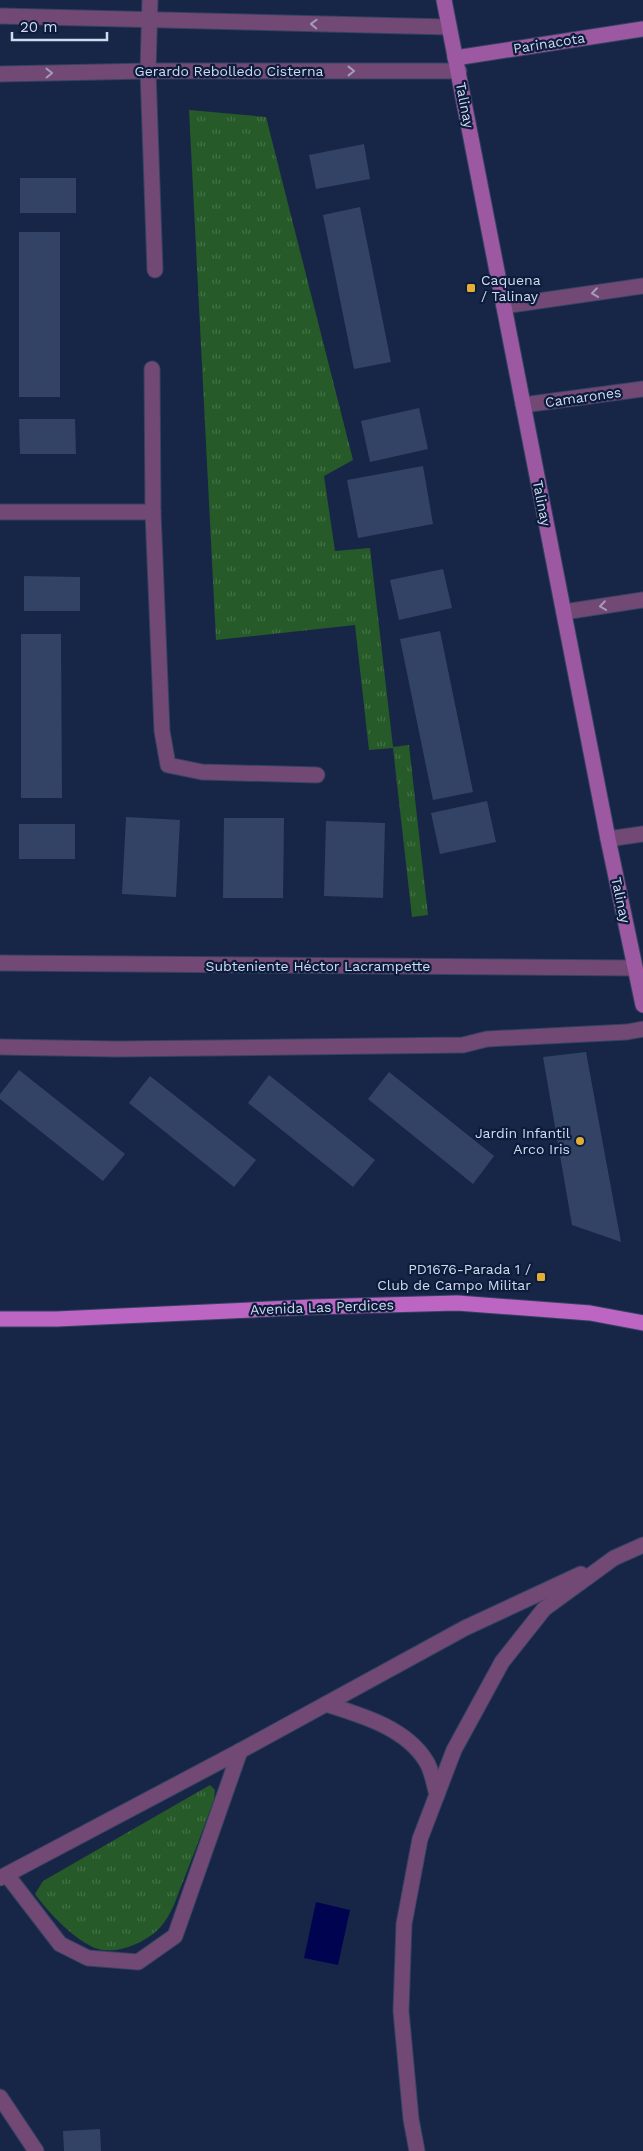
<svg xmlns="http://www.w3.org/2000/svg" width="643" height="2151" font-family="'Work Sans',sans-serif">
  <defs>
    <pattern id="grass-tufts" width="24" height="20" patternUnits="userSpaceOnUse" patternTransform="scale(1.25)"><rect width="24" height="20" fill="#265a28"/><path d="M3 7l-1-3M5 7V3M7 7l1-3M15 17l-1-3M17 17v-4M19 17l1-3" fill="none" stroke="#447148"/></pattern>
  </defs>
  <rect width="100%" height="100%" fill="#172647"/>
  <g fill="url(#grass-tufts)">
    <path d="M189,110L266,117L353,460L324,476L335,551L370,548L393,747L409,745L428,915L412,917L393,748L369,750L355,625L216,640Z"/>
    <path d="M210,1785L215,1790L214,1800C204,1827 194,1853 184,1879C178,1893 174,1909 165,1921C153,1940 120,1955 98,1949C76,1942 48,1912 35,1894L43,1881Z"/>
  </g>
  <path fill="#000450" d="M316,1902L350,1910L338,1965L304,1958Z"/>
  <g fill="#324366">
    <path d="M364,144L370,179L316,189L309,155Z"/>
    <rect x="20" y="178" width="56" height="35"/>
    <path d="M360,207L391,362L354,369L323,215Z"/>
    <rect x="19" y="232" width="41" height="165"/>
    <path d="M419,408L428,449L370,462L361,421Z"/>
    <path d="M19,419H75L76,454H20Z"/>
    <path d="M423,466L433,524L358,538L347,480Z"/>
    <path d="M443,569L452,608L399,620L390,580Z"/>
    <path d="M24,576L80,577V611H24Z"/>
    <path d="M440,631L473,792L433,800L400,639Z"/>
    <path d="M21,634H61L62,798H21Z"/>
    <path d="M487,801L496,842L440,854L431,813Z"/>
    <path d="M126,817L180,820L176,897L122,894Z"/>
    <path d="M224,818H284L283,898H223Z"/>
    <path d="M326,821L385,823L383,898L324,896Z"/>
    <rect x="19" y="824" width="56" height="35"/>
    <path d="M586,1052L621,1242L572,1225L543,1057Z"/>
    <path d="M19,1070L125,1154L103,1181L0,1099V1094Z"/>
    <path d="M389,1072L494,1156L473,1184L368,1099Z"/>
    <path d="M269,1075L375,1160L353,1187L248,1103Z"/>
    <path d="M150,1076L256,1160L234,1187L129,1103Z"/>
    <path d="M100,2129L101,2151H64L63,2131Z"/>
  </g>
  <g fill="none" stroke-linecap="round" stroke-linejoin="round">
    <g stroke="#354362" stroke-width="17">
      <g id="lane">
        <path d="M150,0L148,71L155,270"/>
        <path d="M152,369L153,512L162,731L168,765L202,772L317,775"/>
        <path d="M0,512H153"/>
        <path d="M0,1047L117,1049L463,1045L487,1039L627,1032L643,1029"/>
        <path d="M326,1704C361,1715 406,1728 426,1761C432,1770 434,1784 437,1795"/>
        <path d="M7,1875L60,1944L88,1958L138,1962L175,1936L240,1751"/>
        <path d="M0,1878L240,1751L465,1628L581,1574"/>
        <path d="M0,2097L36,2151"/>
        <path d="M417,2151L411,2119L401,2011L404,1924L420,1839L454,1750L502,1662L544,1609L614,1558L643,1545"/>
      </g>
    </g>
    <g stroke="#354362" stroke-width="17">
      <g id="street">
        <path d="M0,16L449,27"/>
        <path d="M0,74L148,71H459"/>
        <path d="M504,306L643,286"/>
        <path d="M523,405L643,389"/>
        <path d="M564,612L643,600"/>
        <path d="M608,839L643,834"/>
        <path d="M0,963L635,968"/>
      </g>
    </g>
    <g stroke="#354362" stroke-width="17">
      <g id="secondary">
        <path d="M444,0L608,839L643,1005"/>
        <path d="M455,58L643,29"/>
      </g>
    </g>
    <g stroke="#354362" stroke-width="17">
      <path id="primary" d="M0,1319H57L312,1307L457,1303L590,1313L643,1323"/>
    </g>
    <use href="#lane" stroke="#724975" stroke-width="15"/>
    <use href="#street" stroke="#724975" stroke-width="15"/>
    <use href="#secondary" stroke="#9c59a1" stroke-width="15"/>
    <use href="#primary" stroke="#bc65c3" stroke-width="15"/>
  </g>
  <defs><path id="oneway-chevron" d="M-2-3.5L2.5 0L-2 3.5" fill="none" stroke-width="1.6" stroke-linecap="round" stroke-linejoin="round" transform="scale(1.25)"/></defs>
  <g stroke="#a699b9">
    <use href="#oneway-chevron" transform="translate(314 24) rotate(-178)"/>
    <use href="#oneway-chevron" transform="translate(351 71)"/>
    <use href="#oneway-chevron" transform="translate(49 73) rotate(-1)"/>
    <use href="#oneway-chevron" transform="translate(595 293) rotate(172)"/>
    <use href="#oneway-chevron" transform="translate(603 606) rotate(172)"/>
  </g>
  <g fill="#e2af34" stroke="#0e1c3c" stroke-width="2">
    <rect x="466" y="283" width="10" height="10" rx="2.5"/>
    <circle cx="580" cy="1141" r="5"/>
    <rect x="536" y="1272" width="10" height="10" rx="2.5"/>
  </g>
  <g text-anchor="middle" stroke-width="4.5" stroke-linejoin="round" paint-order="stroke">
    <g font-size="14" fill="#d0dbf1" stroke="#0e1c3c">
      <text transform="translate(549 43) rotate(-9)" y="5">Parinacota</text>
      <text x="229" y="76">Gerardo Rebolledo Cisterna</text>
      <text transform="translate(465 105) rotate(79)" y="5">Talinay</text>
      <text transform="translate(583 397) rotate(-8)" y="5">Camarones</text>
      <text transform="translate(542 503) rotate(79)" y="5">Talinay</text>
      <text transform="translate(621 900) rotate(78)" y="5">Talinay</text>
      <text x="318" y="971">Subteniente Héctor Lacrampette</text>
      <text transform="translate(322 1307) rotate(-2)" y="5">Avenida Las Perdices</text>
    </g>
    <g font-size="14" fill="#d0dbf1" stroke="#0e1c3c" text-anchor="end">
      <text x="481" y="285" text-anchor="start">Caquena<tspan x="481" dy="16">/ Talinay</tspan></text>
      <text x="570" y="1138">Jardin Infantil<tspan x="570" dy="16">Arco Iris</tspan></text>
      <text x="531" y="1274">PD1676-Parada 1 /<tspan x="531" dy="16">Club de Campo Militar</tspan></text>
    </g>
  </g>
  <path d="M12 32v8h95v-8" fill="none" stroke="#d0dbf1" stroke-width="2.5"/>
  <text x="20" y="32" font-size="15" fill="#d0dbf1" stroke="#0e1c3c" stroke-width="4" paint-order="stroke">20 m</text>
</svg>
